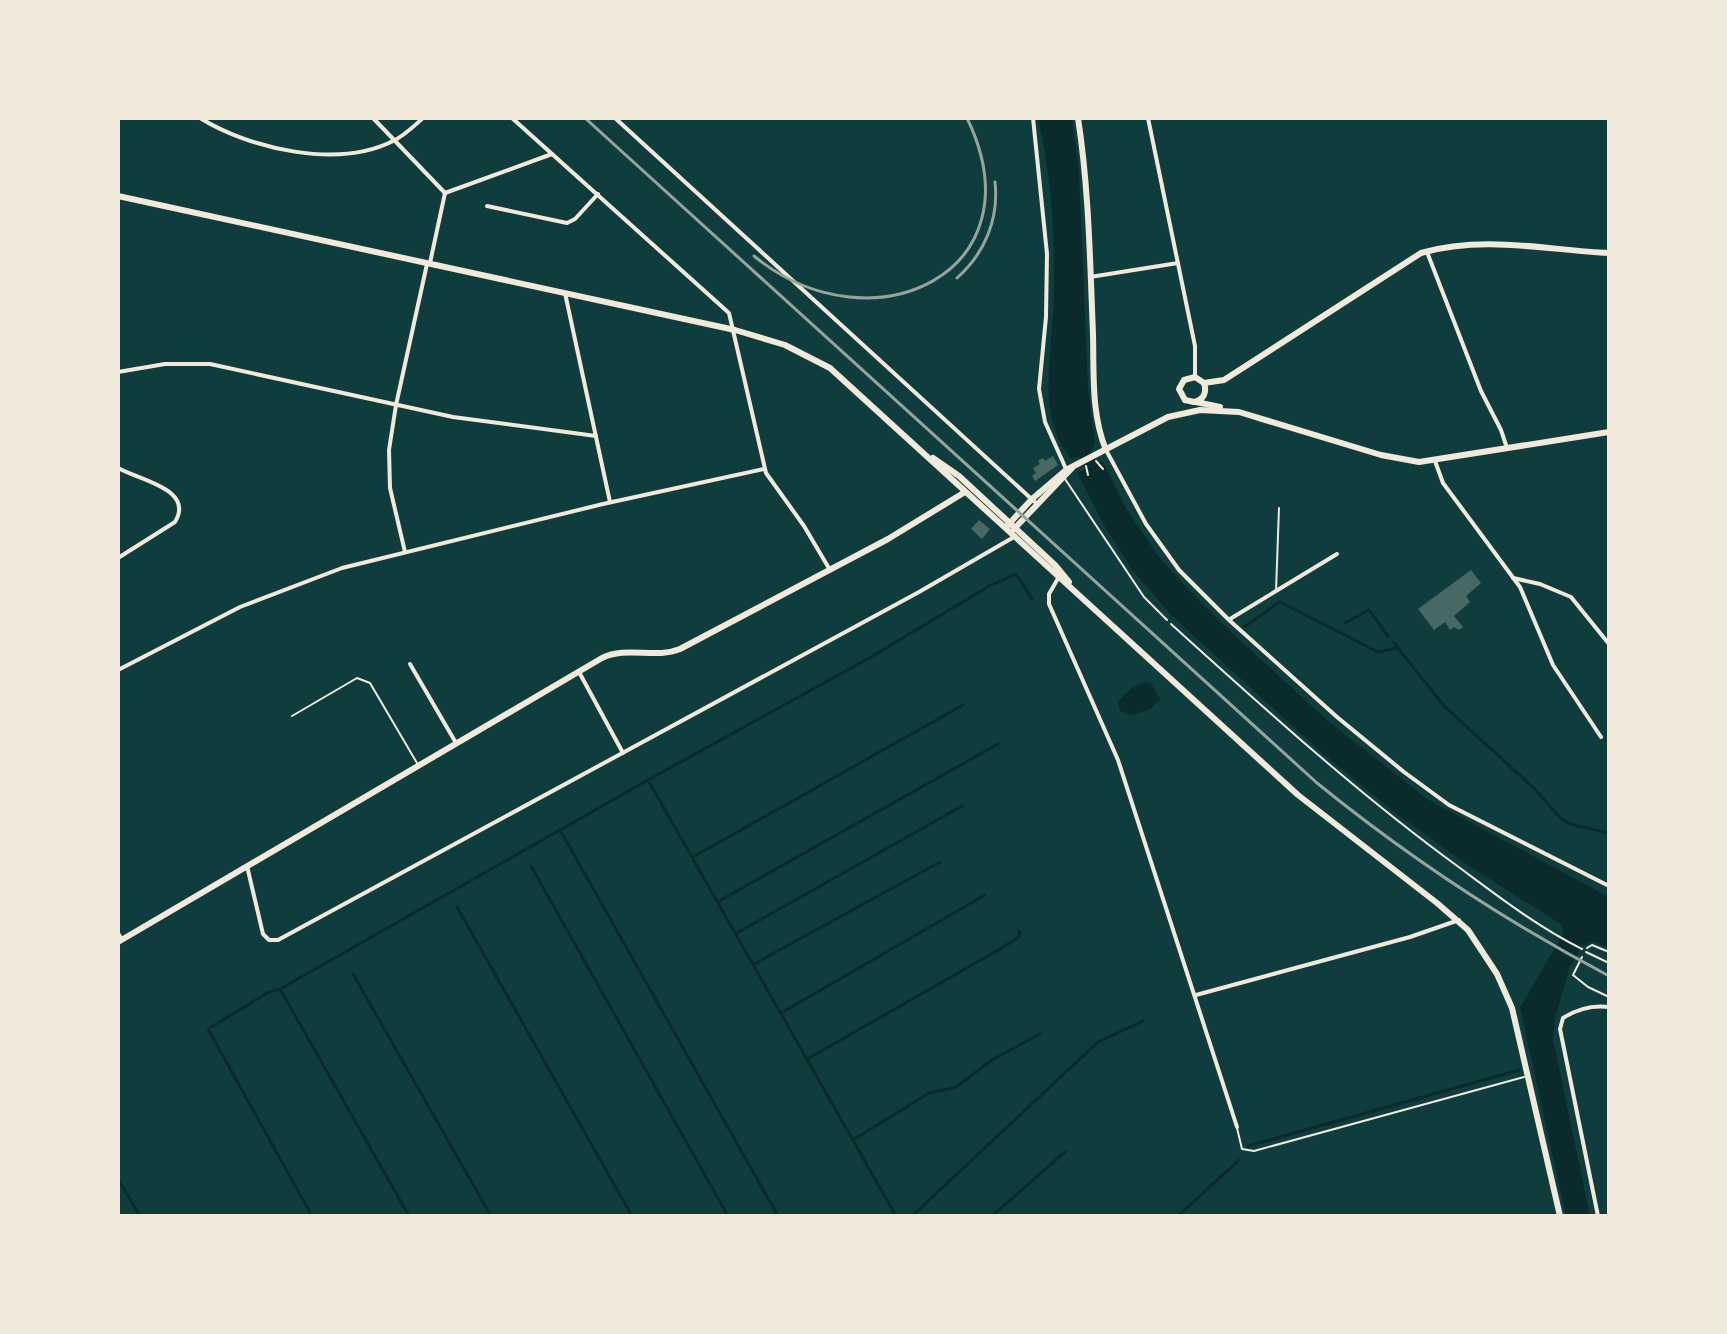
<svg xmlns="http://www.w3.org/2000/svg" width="1727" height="1334" font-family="'Asap Condensed',sans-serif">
	<rect width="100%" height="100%" fill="#0f3d3e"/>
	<g fill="#0a2a2b">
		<path d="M1038,118h34l7,55 9,215 7,56 -4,7 5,11h7l24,48 34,50 57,60 110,101 99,78 182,98v51l-17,-7 -10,6 -12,20 -15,51 -2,21 37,177h-24l-46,-209 44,-74 -3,-9 -92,-58 -72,-52 -77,-63 -149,-136 -38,-44 -29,-46 -27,-52 9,-4 -7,-13 -8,3c-31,-40 -22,-85 -19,-131 2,-25 2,-50 2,-74 -1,-46 -6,-91 -16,-136z"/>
		<polygon points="1145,682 1151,683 1160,700 1149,710 1133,715 1120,711 1118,701 1132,688"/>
	</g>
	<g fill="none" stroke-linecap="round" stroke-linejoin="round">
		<g stroke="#0a2a2b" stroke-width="3">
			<polyline points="1345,623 1369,610 1388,636"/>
			<polyline points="1244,627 1280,602 1378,652 1396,648"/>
			<polyline points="1394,643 1445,707 1536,790 1560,818 1570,824 1609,833"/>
			<polyline points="560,830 778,1216"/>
			<polyline points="693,857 963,705"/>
			<polyline points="531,866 728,1216"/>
			<polyline points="719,901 998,744"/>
			<polyline points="457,907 632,1216"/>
			<polyline points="737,933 962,806"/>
			<polyline points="754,964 940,862"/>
			<polyline points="353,974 491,1216"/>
			<polyline points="280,989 269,992 208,1029 312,1216"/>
			<polyline points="781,1013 985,895"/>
			<polyline points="809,1058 1000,949 1019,937 1020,931"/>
			<polyline points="853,1140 929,1093 956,1087 992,1060 1040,1034"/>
			<polyline points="1248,1146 1519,1070"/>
			<polyline points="118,1179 140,1216"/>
			<polyline points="409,1216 280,989 648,780"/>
			<polyline points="896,1216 648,780 871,657 991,585 1016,574 1032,599"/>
			<polyline points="912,1216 1098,1042 1143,1021"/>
			<polyline points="992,1216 1066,1151"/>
			<polyline points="1178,1216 1239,1160"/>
		</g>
	</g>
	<g fill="#486865">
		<polygon points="1053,456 1058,465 1035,481 1032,476 1036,473 1033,468 1040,464 1038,461 1043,458 1045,461"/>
		<polygon points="979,520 990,529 982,539 971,529"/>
		<polygon points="1471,570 1481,583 1466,596 1470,602 1454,616 1463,627 1459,630 1454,627 1450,630 1445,622 1434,630 1418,609"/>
	</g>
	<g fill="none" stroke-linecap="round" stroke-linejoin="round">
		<g stroke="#f1e9da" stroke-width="2">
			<polyline points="1096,461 1103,469"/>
			<polyline points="1086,466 1088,475"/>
			<path d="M1171,624c94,85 186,169 289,244 39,29 78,59 122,81"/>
			<polyline points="1587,948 1592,945 1609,952"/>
			<polyline points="1582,957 1573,975 1588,987 1609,997"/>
		</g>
		<g stroke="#f1e9da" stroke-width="2">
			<polyline points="1065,479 1144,597 1167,620"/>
			<polyline points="1276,591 1279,508"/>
			<polyline points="292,716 357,678 370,683 417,763"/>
			<polyline points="1586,952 1609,963"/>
			<polyline points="1237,1128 1242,1149 1254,1151 1524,1077"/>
		</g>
		<g stroke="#f1e9da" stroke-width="4">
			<path d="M200,118c50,31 138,51 193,23 11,-5 21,-15 30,-23"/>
			<polyline points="373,118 445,193"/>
			<polyline points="512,118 729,313 766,473 804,526 830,570"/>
			<polyline points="615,118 1037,504"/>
			<polyline points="1033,118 1047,254 1046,317 1039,389 1045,422 1066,469"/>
			<polyline points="1148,118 1195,346 1195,377"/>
			<polyline points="445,193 552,154"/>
			<polyline points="487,206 567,223 575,219 598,194"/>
			<polyline points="1427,252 1481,391 1501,430 1507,448"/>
			<polyline points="430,263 445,193"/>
			<polyline points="1090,277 1178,263"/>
			<polyline points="565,293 610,502"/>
			<polyline points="118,372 165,364 210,364 453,417 596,436"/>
			<polyline points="1106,450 1146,524 1179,570 1229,620 1337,717 1404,772 1449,805 1609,886"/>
			<polyline points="1435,461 1443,483 1520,587 1553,665 1601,737"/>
			<path d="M118,468c21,12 77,21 57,54l-57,36"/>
			<polyline points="405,552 390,488 389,450 396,405 427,264"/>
			<polyline points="1060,575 1049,594 1049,604 1118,760 1237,1127"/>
			<polyline points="1513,578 1540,584 1571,597 1609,644"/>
			<polyline points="1230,619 1337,554"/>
			<polyline points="410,664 456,743"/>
			<polyline points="118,670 240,607 342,568 603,504 764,469"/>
			<polyline points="579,672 623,753"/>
			<polyline points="247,866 263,934 269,940 278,940 919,592 1014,537"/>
			<polyline points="118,933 122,940"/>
			<polyline points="1196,995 1410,937 1459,920"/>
			<path d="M1598,1216l-38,-187 3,-11c14,-9 30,-13 46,-11"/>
		</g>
		<g stroke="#f1e9da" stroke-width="6">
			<path d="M1078,118c11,71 12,144 15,216 1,38 -2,80 13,116"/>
			<path d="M1204,383l20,-3 197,-127c62,-18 125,-3 188,0"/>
			<polyline points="1185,400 1179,389 1184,380 1195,377 1204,383"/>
			<path d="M1185,400l9,2c10,-2 13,-10 10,-19"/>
			<polyline points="1196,402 1220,407"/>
			<polyline points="1007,526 1032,499 1066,470 1168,417 1200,410 1239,412 1381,455 1419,462 1609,432"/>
			<polyline points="1014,529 1072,468"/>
			<path d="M118,942l484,-284c25,-12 53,1 78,-9l208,-110 77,-47"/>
		</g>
		<g stroke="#f1e9da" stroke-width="6">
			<polyline points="118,196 735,330 785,345 830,368 1298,795 1437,903 1468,930 1497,974 1512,1008 1560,1216"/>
			<polyline points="933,458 959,476 1055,565 1069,582"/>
		</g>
		<g stroke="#97a49c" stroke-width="3">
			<path d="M585,118l732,665c91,74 188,138 292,193"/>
			<path d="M754,256c117,96 288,17 213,-138"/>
			<path d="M957,278c28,-25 42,-59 38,-96"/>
		</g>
	</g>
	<rect width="1727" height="1334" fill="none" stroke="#f1e9da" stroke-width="240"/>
</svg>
